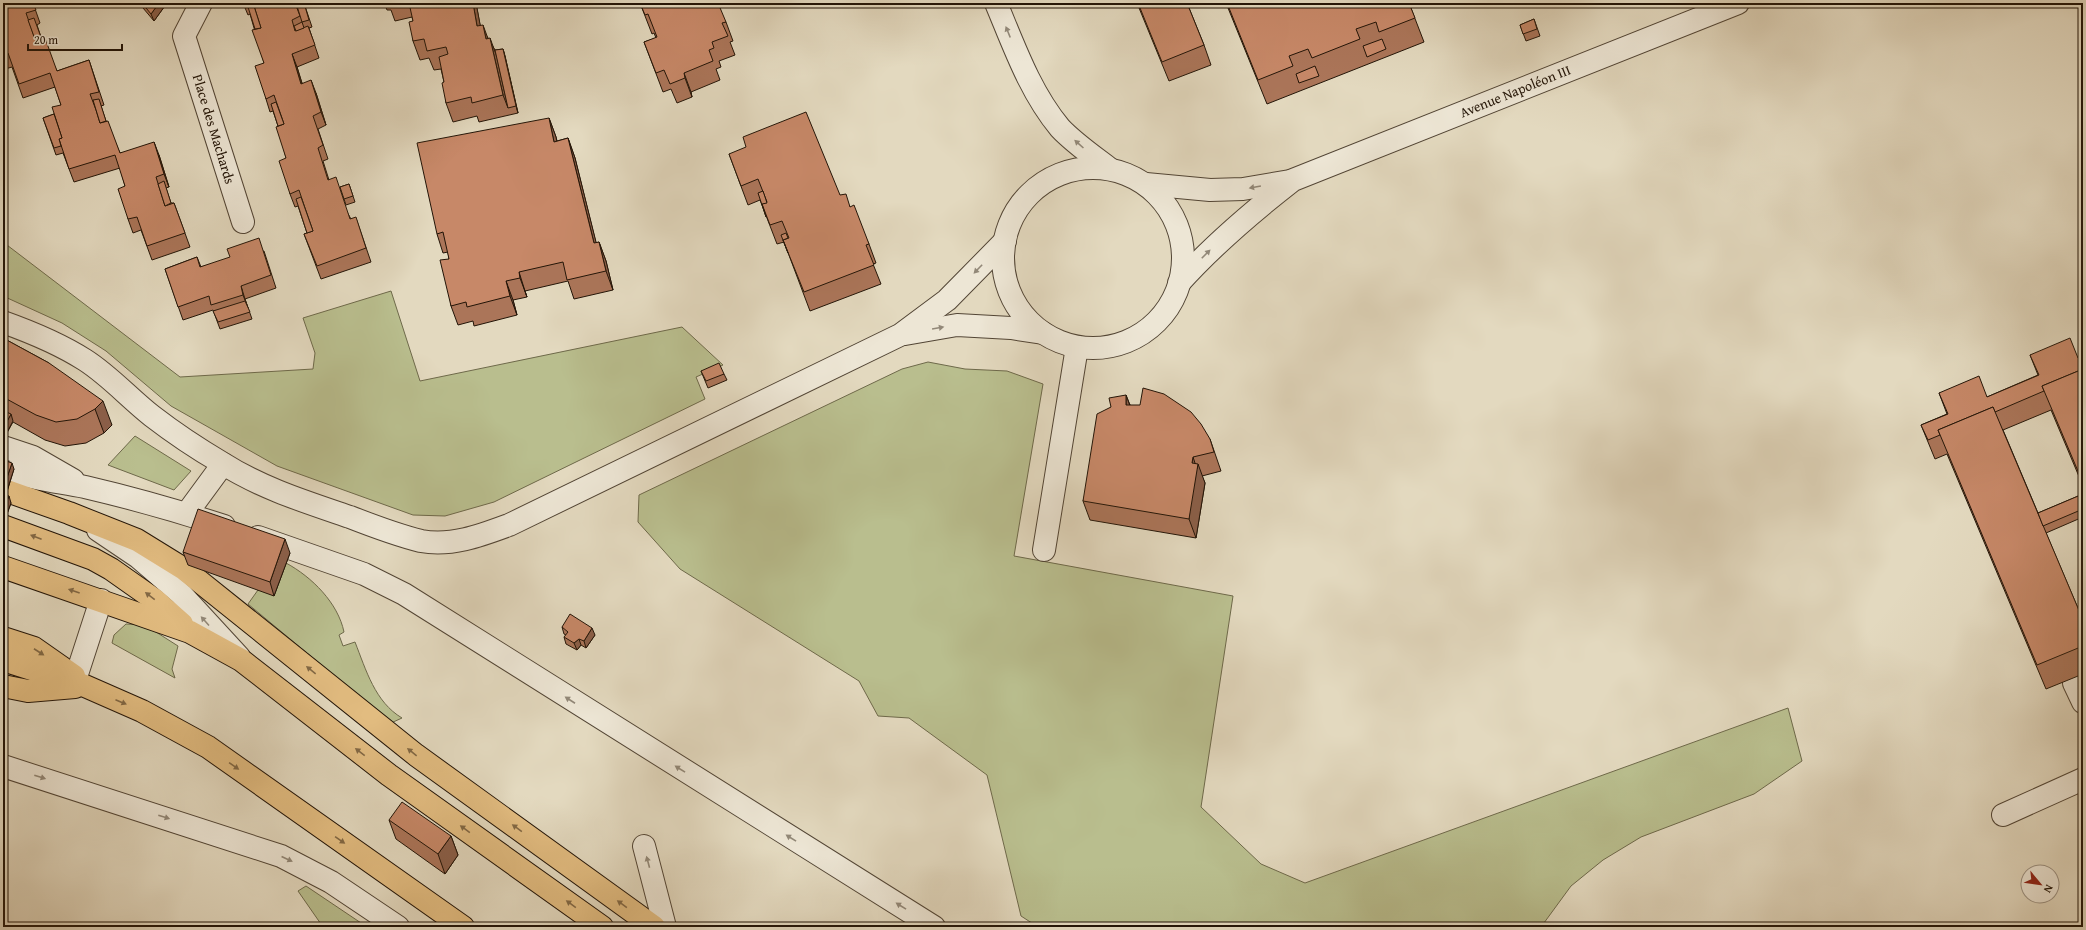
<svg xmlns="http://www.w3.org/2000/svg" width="2086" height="930" font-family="'Gentium Book Plus',serif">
	<rect width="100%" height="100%" fill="#e3d9bf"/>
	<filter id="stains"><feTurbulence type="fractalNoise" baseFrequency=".005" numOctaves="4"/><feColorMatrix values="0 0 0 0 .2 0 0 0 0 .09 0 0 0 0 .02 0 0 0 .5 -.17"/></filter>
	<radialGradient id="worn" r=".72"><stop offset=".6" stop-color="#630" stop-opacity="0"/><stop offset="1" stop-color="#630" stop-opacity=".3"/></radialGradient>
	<g fill="#b9be8e" stroke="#6e694a">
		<polygon points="3,242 180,377 313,369 315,353 303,318 391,291 420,381 682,327 723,365 696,377 705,399 494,502 445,516 413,515 277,466 171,406 106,351 62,323 3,296"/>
		<polygon points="928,362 965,369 1007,371 1043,384 1014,556 1233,596 1201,807 1261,864 1305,883 1788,708 1802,761 1754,794 1641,837 1603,860 1571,886 1541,927 1038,927 1021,916 987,775 909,718 878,716 859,681 680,569 638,522 639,495 902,369"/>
		<polygon points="135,436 191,471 174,490 108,465"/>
		<path d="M286,563c26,14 52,40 58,69l-5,3 4,11 12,-4c11,28 20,60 47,76l-11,5 -143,-119 10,-14z"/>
		<polygon points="126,624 145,625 178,646 172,669 175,678 112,643 114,635"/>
		<polygon points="306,886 367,927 323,927 298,891"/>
	</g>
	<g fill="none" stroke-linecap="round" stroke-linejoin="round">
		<g stroke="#524535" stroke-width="24">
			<g id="minor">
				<polyline points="201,3 184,36 243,222"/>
				<path d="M996,3c18,43 34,89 64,125 14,15 33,28 50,41"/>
				<circle cx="1093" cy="258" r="90"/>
				<polyline points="1146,184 1210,190 1243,189 1290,181"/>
				<path d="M1179,283c35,-39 73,-71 114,-103l445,-177"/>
				<path d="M3,322c28,10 57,22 82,38 25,16 44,38 67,56 22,17 46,33 70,47 39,25 84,39 128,54 23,9 47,18 71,24 30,6 61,-6 88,-16l391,-190 47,-35 58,-59"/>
				<polyline points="905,334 957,325 1011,328 1043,333"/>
				<polyline points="3,447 33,457 73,480"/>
				<path d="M13,472c24,8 48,10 72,15 47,11 93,24 139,39"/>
				<polyline points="187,513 223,464"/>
				<polyline points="98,530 138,557 181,594 239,657"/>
				<polyline points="258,537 364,574 404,594 934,927"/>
				<polyline points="1044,550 1077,347"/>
				<polyline points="76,677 101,600"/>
				<polyline points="2074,683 2083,702"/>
				<polyline points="3,766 281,856 331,882 398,927"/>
				<polyline points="2003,815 2083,779"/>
				<polyline points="644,846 665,927"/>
			</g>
		</g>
		<g stroke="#221407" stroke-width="24">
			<g id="highway">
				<polyline points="7,491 69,513 137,540 184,569 416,755 654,927"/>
				<polyline points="3,526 93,559 111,569 155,600 182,624"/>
				<polyline points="3,567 190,632 241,660 389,775 602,927"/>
				<polyline points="3,638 34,648 74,676"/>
				<polyline points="3,660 85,686 142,711 208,747 463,927"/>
				<polyline points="3,686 28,691 75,687"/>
			</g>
		</g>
		<use href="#minor" stroke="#ede6d5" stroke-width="22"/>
		<use href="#highway" stroke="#e2bc80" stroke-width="22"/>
	</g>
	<g fill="#ab7559" stroke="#221407">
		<polygon points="3,3 33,3 40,23 37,25 42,40 57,71 89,60 104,105 101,106 106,121 120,153 159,155 169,187 166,188 171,203 174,203 190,247 152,260 141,230 133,233 128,219 125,186 120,168 74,182 63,153 56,155 43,118 54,114 61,105 55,87 23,98 12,67 5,69 3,64"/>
		<polygon points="141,3 167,3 154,21 143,8"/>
		<polygon points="243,3 304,3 312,27 309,28 319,58 297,67 302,83 316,93 326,125 318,129 328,159 323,161 329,180 351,219 356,218 371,262 321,279 304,234 307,233 298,206 295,207 290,194 286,158 278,126 273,111 270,112 266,99 264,63 250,14 248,15"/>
		<polygon points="384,3 476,3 480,25 488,38 495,50 503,49 505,56 518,113 479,122 477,116 453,122 446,103 444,82 441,69 434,70 429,58 420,60 413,41 413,21 412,17 395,21 391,10 387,10"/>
		<polygon points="640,3 726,22 733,41 730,42 735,55 719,61 721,67 716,69 720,80 691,92 692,97 677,103 671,89 663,92 644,42 656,38 654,33 652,34"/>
		<polygon points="1137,3 1187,3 1204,45 1211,65 1169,81"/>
		<polygon points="1226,3 1409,3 1424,42 1267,104"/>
		<polygon points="1534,19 1540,36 1526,41 1520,25"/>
		<polygon points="549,118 556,137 557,141 568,138 575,158 596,243 599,242 606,261 613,290 574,299 568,281 525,291 527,297 513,300 517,315 474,326 473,321 458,325 451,306 449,259 448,252 443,253 437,234"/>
		<polygon points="729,154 840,195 850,207 869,244 876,263 873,264 881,284 810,311 784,242 777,244 760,200 748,205"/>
		<polygon points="349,184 355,202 346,205 340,187"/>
		<polygon points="264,251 276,288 245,299 252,319 220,329 213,310 183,320 165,269 197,257 201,267"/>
		<polygon points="3,338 49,363 112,425 104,433 86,443 65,446 45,440 13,422 3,440"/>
		<polygon points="2030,355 2078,358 2083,357 2083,486 2051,410 2003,430 2038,513 2083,494 2083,517 2046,533 2083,620 2083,674 2046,689 1947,454 1935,459 1921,425 1947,414 1939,393 1987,397 2038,375"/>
		<polygon points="701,371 724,374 727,380 708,388"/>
		<polygon points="1126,395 1130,405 1210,439 1221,471 1202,476 1205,483 1196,538 1090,520 1083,501 1111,407"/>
		<polygon points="3,460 14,469 6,495 11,503 7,514 3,513"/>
		<polygon points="183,552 290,553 274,596 188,565"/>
		<polygon points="562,627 595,635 586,648 581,645 577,650 566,644 564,637 566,635 564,634"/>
		<polygon points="389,820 451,836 458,855 445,874 396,839"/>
	</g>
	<g fill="#8b5f49" stroke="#221407">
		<polygon points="159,3 167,3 154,21 151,14"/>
		<polygon points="473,3 476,3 484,45 477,26"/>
		<polygon points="483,25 490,44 486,39"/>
		<polygon points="490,38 497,57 508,108 503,95"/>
		<polygon points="503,49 505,56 518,113 516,106"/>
		<polygon points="292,54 297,67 306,97 301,84"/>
		<polygon points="684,73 691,92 692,97 685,78"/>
		<polygon points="311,80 316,93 326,125 321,112"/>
		<polygon points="549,118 556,137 561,161 554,142"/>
		<polygon points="568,138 575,158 601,262 594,243"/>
		<polygon points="154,142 159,155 169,187 164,174"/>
		<polygon points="599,242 606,261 613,290 606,271"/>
		<polygon points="519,272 525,291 527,297 520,278"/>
		<polygon points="506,281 513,300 517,315 510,296"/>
		<polygon points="241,286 245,299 248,308 243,295"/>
		<polygon points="1126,395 1133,414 1126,405"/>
		<polygon points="103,401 112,425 104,433 95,409"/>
		<polygon points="11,414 13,421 3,440 3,429"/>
		<polygon points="1193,457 1197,469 1198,464 1205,483 1196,538 1189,519 1192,463"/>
		<polygon points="12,463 14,469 4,500 3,498 3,489"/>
		<polygon points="9,496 11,503 7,514 4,507"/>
		<polygon points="285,539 290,553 274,596 270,582"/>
		<polygon points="592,628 595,635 586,648 584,641"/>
		<polygon points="579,639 581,645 577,650 574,643"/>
		<polygon points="451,836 458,855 445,874 438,854"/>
	</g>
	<g fill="#c78868" stroke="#221407">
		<polygon points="3,3 33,3 36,10 26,13 36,42 45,38 57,71 89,60 99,92 90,94 96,110 100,123 108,121 120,153 154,142 164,174 156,177 165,206 174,203 185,233 147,246 137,217 128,219 118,189 125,186 115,155 69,169 59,139 62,138 52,107 61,105 50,73 19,84 8,53 3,55"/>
		<polygon points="142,3 159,3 151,14"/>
		<polygon points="253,3 295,3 300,16 292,20 295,31 308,26 315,45 292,54 301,84 311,80 321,112 313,116 323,145 318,148 328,180 336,177 350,219 356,217 366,248 317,266 304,234 313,231 304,205 299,190 290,194 279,161 286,158 276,127 284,124 274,95 266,99 255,66 264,63 252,30 261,28"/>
		<polygon points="296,3 304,3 309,20 302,22"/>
		<polygon points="409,3 473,3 477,26 483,25 486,39 490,38 503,95 472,103 471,97 446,103 442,83 444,82 439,57 448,54 446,47 427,51 424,39 413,41 409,22 413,21"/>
		<polygon points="640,3 718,3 726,22 722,23 728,36 712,42 714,48 709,50 713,61 684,73 685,78 670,84 664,70 656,73 644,42 657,37 648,14 645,15"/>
		<polygon points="1138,3 1187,3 1204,45 1162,62"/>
		<polygon points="1227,3 1409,3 1415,18 1379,32 1376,22 1356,29 1360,39 1312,58 1308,49 1289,56 1293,66 1258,80"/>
		<polygon points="254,6 261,28 255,29 248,7"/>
		<polygon points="34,18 42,40 36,42 28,20"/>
		<polygon points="1534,19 1537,29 1523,34 1520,25"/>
		<polygon points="302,22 304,28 296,31 294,26"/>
		<polygon points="1382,39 1386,49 1367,57 1363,46"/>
		<polygon points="503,49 516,106 508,108 495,50"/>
		<polygon points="1315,66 1319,76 1299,83 1296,74"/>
		<polygon points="99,99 106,121 100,123 93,100"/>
		<polygon points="276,102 284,124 278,126 271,104"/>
		<polygon points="806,112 840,195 846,194 850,207 854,205 869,244 866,245 874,265 804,292 783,240 789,238 782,221 770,225 762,204 767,202 758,179 741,186 729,154 746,147 743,137"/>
		<polygon points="54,114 62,138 59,139 61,146 54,148 43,118"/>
		<polygon points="549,118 554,142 568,138 594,243 599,242 606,271 567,280 563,262 519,272 520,278 506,281 510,296 467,307 466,302 451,306 440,260 449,259 443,232 437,234 417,143"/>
		<polygon points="164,181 171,203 165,206 158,184"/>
		<polygon points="349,184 353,196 344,199 340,187"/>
		<polygon points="763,191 767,203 762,204 766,217 758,193"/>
		<polygon points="301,197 313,231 307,233 296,199"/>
		<polygon points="786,233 788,238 783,240 788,253 781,235"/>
		<polygon points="259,238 271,275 241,286 243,295 211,305 209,296 178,307 165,269 197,257 200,267 230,257 227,249"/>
		<polygon points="245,301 250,312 218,322 213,311"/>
		<polygon points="3,338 49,363 103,401 95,409 77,419 56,422 36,415 3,397"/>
		<polygon points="2070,338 2078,358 2083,357 2083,369 2042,386 2044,391 1995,412 1993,407 1938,430 1940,435 1928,440 1921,425 1948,414 1939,393 1979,376 1987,397 2039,375 2030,355"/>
		<polygon points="719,363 724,374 706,381 701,371"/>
		<polygon points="2083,369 2083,483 2042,386"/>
		<polygon points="1143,388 1164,394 1191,412 1201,424 1210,439 1214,452 1193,457 1192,463 1198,464 1189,519 1083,501 1097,414 1111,407 1109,398 1126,395 1126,405 1140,405"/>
		<polygon points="1993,407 2083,620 2083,646 2037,665 1938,430"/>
		<polygon points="4,411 11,414 3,429 3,413"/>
		<polygon points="3,460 12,463 3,489"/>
		<polygon points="3,494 9,496 4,507 3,507"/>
		<polygon points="2083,494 2083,509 2043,526 2038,513"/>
		<polygon points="198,509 285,539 270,582 183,552"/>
		<polygon points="570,614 592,628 584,641 579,639 574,643 564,637 568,632 562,627"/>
		<polygon points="402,802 451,836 438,854 389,820"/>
		<polygon points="1179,924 1179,927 1170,927"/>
	</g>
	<defs><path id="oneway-solid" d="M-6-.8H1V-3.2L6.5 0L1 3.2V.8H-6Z"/></defs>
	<g fill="#928878">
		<use href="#oneway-solid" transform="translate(1008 32) rotate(-112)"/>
		<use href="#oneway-solid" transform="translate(1079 144) rotate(-138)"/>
		<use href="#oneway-solid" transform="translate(1255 187) rotate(170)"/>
		<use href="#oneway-solid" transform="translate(1206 254) rotate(-45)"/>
		<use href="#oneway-solid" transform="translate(978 269) rotate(134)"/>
		<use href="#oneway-solid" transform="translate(938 328) rotate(-10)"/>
		<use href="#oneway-solid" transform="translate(205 621) rotate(-132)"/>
		<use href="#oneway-solid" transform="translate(570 700) rotate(-147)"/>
		<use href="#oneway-solid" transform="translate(680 769) rotate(-148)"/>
		<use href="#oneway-solid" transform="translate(40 777) rotate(18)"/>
		<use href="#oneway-solid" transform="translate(164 817) rotate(18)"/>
		<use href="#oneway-solid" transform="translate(791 838) rotate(-148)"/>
		<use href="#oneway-solid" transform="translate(287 859) rotate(25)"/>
		<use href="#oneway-solid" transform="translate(648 862) rotate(-105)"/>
		<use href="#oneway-solid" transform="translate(901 906) rotate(-148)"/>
	</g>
	<g fill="#826844">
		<use href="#oneway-solid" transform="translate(36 537) rotate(-159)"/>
		<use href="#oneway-solid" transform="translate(74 591) rotate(-161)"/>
		<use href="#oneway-solid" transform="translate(150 596) rotate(-142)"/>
		<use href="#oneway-solid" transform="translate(39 652) rotate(33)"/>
		<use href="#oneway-solid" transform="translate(311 670) rotate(-141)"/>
		<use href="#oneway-solid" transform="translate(121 702) rotate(23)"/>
		<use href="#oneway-solid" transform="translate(360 752) rotate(-142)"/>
		<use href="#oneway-solid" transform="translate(412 752) rotate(-141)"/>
		<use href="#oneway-solid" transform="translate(234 766) rotate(35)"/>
		<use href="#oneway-solid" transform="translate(517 828) rotate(-144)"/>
		<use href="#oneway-solid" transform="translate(465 829) rotate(-144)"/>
		<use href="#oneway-solid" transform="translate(340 840) rotate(35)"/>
		<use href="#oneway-solid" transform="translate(571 904) rotate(-144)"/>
		<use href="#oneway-solid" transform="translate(622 904) rotate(-144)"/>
	</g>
	<g text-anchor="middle" stroke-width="3.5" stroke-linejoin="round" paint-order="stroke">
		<g font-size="14" fill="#221407" stroke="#ede6d5">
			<text transform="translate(1515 91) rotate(-22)" y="5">Avenue Napoléon III</text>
			<text transform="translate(214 129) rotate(73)" y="5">Place des Machards</text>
		</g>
	</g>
	<rect width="2086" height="930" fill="none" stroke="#e3d9bf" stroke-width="16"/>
	<rect x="4" y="4" width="2078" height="922" fill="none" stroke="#221407" stroke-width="2"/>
	<rect x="8" y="8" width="2070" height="914" fill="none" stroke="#221407"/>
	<g transform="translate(2040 884) rotate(119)"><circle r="19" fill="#ede6d5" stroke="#9c9283"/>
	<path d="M0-3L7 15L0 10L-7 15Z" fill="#8f2418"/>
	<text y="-6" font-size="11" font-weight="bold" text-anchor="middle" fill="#221407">N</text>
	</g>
	<path d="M28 44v6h94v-6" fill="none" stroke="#221407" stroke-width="2"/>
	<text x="34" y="44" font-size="12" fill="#221407" stroke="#ede6d5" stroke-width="3" paint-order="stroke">20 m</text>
	<rect width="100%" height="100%" filter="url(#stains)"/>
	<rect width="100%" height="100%" fill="url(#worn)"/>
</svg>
